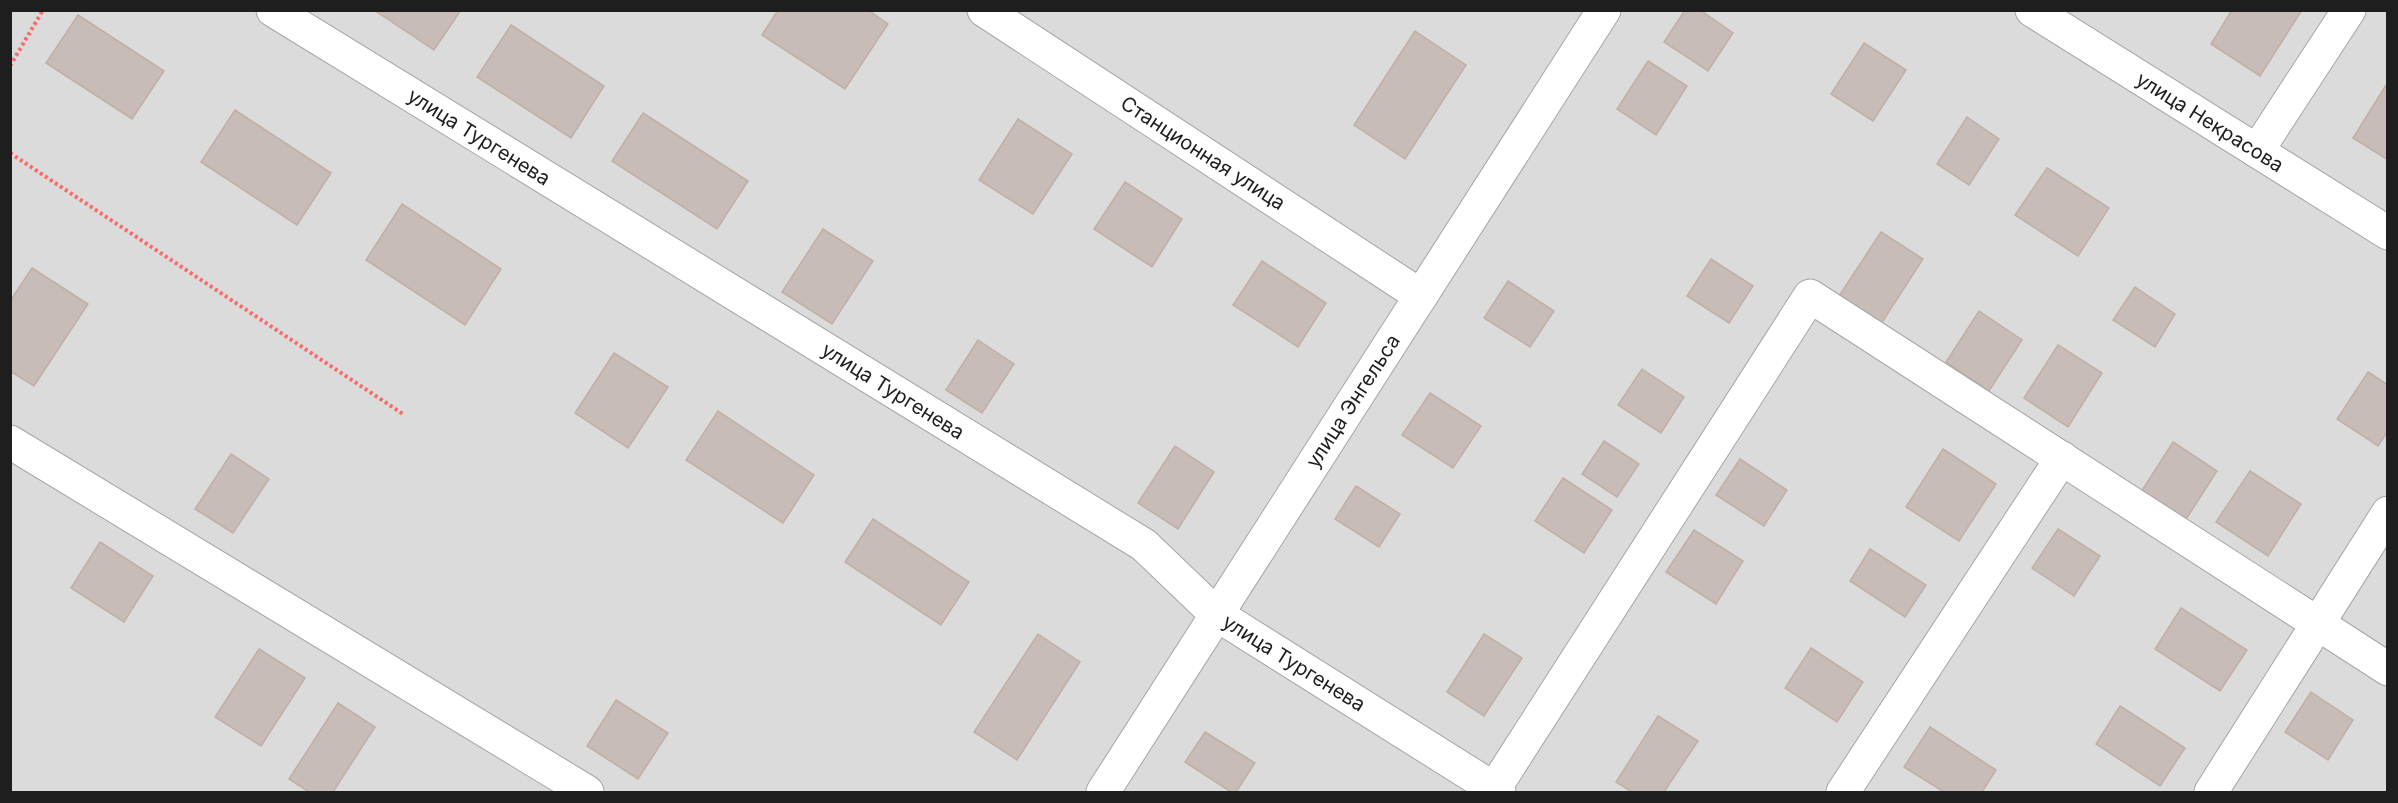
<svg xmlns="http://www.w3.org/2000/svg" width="2398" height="803" font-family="Inter,sans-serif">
	<rect width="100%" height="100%" fill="#efeae4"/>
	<rect fill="#dcdbdb" x="11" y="11" width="2376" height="781"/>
	<g fill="#c7bcb7" stroke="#c1afa6" stroke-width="1.5">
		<polygon points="374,10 461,10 434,50"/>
		<polygon points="778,10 868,10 888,24 845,89 762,35"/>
		<polygon points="1685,10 1700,10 1733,33 1708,71 1664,42"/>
		<polygon points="2232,10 2302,10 2260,76 2211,44"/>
		<polygon points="78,15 164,71 132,119 46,63"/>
		<polygon points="511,25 604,86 571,138 477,77"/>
		<polygon points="1415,31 1466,65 1405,159 1354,125"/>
		<polygon points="1864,43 1906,70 1873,121 1831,94"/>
		<polygon points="1648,61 1687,86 1656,135 1617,109"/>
		<polygon points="2386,85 2388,86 2388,160 2353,138"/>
		<polygon points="235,110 331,173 297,225 201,162"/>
		<polygon points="643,113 748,181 717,229 612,161"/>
		<polygon points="1967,117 1999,139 1969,185 1937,164"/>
		<polygon points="1018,119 1072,154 1033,214 979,180"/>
		<polygon points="2047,168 2109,208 2078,256 2015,215"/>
		<polygon points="1125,182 1182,219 1152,267 1094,229"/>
		<polygon points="402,204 501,269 465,325 366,260"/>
		<polygon points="823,229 873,261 832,324 782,292"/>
		<polygon points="1881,232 1923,259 1881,324 1839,296"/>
		<polygon points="1711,259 1753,286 1729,323 1687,296"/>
		<polygon points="1262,261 1326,303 1298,347 1233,305"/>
		<polygon points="32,268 88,304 34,386 10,371 10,301"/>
		<polygon points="1508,281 1554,311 1530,347 1484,318"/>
		<polygon points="2135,287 2175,314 2155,347 2113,320"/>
		<polygon points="1979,311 2022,340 1989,391 1946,362"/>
		<polygon points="978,340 1014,364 982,413 946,390"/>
		<polygon points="2058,345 2102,373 2068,427 2024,398"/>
		<polygon points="614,353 668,387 628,448 575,413"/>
		<polygon points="1642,369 1684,397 1661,433 1618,405"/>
		<polygon points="2368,372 2388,385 2388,431 2378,446 2337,419"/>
		<polygon points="1430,393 1481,426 1453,468 1402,435"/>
		<polygon points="718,411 814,475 783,523 686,460"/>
		<polygon points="1604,441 1639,464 1617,497 1582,474"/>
		<polygon points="2173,442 2217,471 2183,524 2139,495"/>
		<polygon points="1175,446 1214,472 1178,529 1138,503"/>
		<polygon points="1943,449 1996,484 1959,541 1906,507"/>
		<polygon points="231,454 269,479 233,533 195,509"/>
		<polygon points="1740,459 1787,490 1764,526 1716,495"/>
		<polygon points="2250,471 2301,504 2268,556 2216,522"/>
		<polygon points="1563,478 1612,510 1584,553 1535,521"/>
		<polygon points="1356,486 1400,514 1379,547 1335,519"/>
		<polygon points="873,519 969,582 941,625 845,562"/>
		<polygon points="2058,529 2100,556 2074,596 2032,568"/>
		<polygon points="1694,530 1743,561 1716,604 1666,572"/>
		<polygon points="100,542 153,576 124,622 71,588"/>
		<polygon points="1870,549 1926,585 1905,617 1850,581"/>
		<polygon points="2181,608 2247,650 2220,691 2155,649"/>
		<polygon points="1038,634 1080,662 1017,760 974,732"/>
		<polygon points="1484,634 1522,658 1484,716 1447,692"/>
		<polygon points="1811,648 1863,682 1837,722 1785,688"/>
		<polygon points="259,649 305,678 261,746 215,717"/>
		<polygon points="2311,692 2353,720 2328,760 2285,732"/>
		<polygon points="616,700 668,733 638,779 587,746"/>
		<polygon points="338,703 375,727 333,792 309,792 289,779"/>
		<polygon points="2120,706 2185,748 2160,786 2096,744"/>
		<polygon points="1658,716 1698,741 1664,792 1632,792 1616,782"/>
		<polygon points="1930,727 1996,770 1982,792 1944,792 1904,767"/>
		<polygon points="1205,732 1255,763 1236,792 1231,792 1185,762"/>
	</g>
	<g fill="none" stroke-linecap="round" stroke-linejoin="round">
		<g stroke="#a5a5a5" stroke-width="35">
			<g id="minor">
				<polyline points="273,10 1144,545 1216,614 1499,792"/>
				<polyline points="984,10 1421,296"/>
				<polyline points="2032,10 2388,233"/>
				<polyline points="2257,151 2349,10"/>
				<polyline points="10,442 587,792"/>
				<polyline points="1494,789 1810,296 2388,669"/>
				<polyline points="1103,792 1604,10"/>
				<polyline points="1843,792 2062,458"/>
				<polyline points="2211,792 2388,513"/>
			</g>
		</g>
		<g stroke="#fb6a69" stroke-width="4" stroke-dasharray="3 3" stroke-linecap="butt">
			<polyline points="10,66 43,10"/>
			<polyline points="10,153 403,414"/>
		</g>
		<use href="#minor" stroke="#fff" stroke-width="33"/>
	</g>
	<g text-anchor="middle" stroke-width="4.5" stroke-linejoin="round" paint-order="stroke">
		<g font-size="20" fill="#1e1e1e" stroke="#fff">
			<text transform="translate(2210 122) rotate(32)" y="7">улица Некрасова</text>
			<text transform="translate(479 137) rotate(32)" y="7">улица Тургенева</text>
			<text transform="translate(1203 153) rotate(33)" y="7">Станционная улица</text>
			<text transform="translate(893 391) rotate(32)" y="7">улица Тургенева</text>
			<text transform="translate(1353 401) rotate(-57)" y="7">улица Энгельса</text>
			<text transform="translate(1294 663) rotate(32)" y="7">улица Тургенева</text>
		</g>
	</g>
	<rect width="2398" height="803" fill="none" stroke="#1e1e1e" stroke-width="24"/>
</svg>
